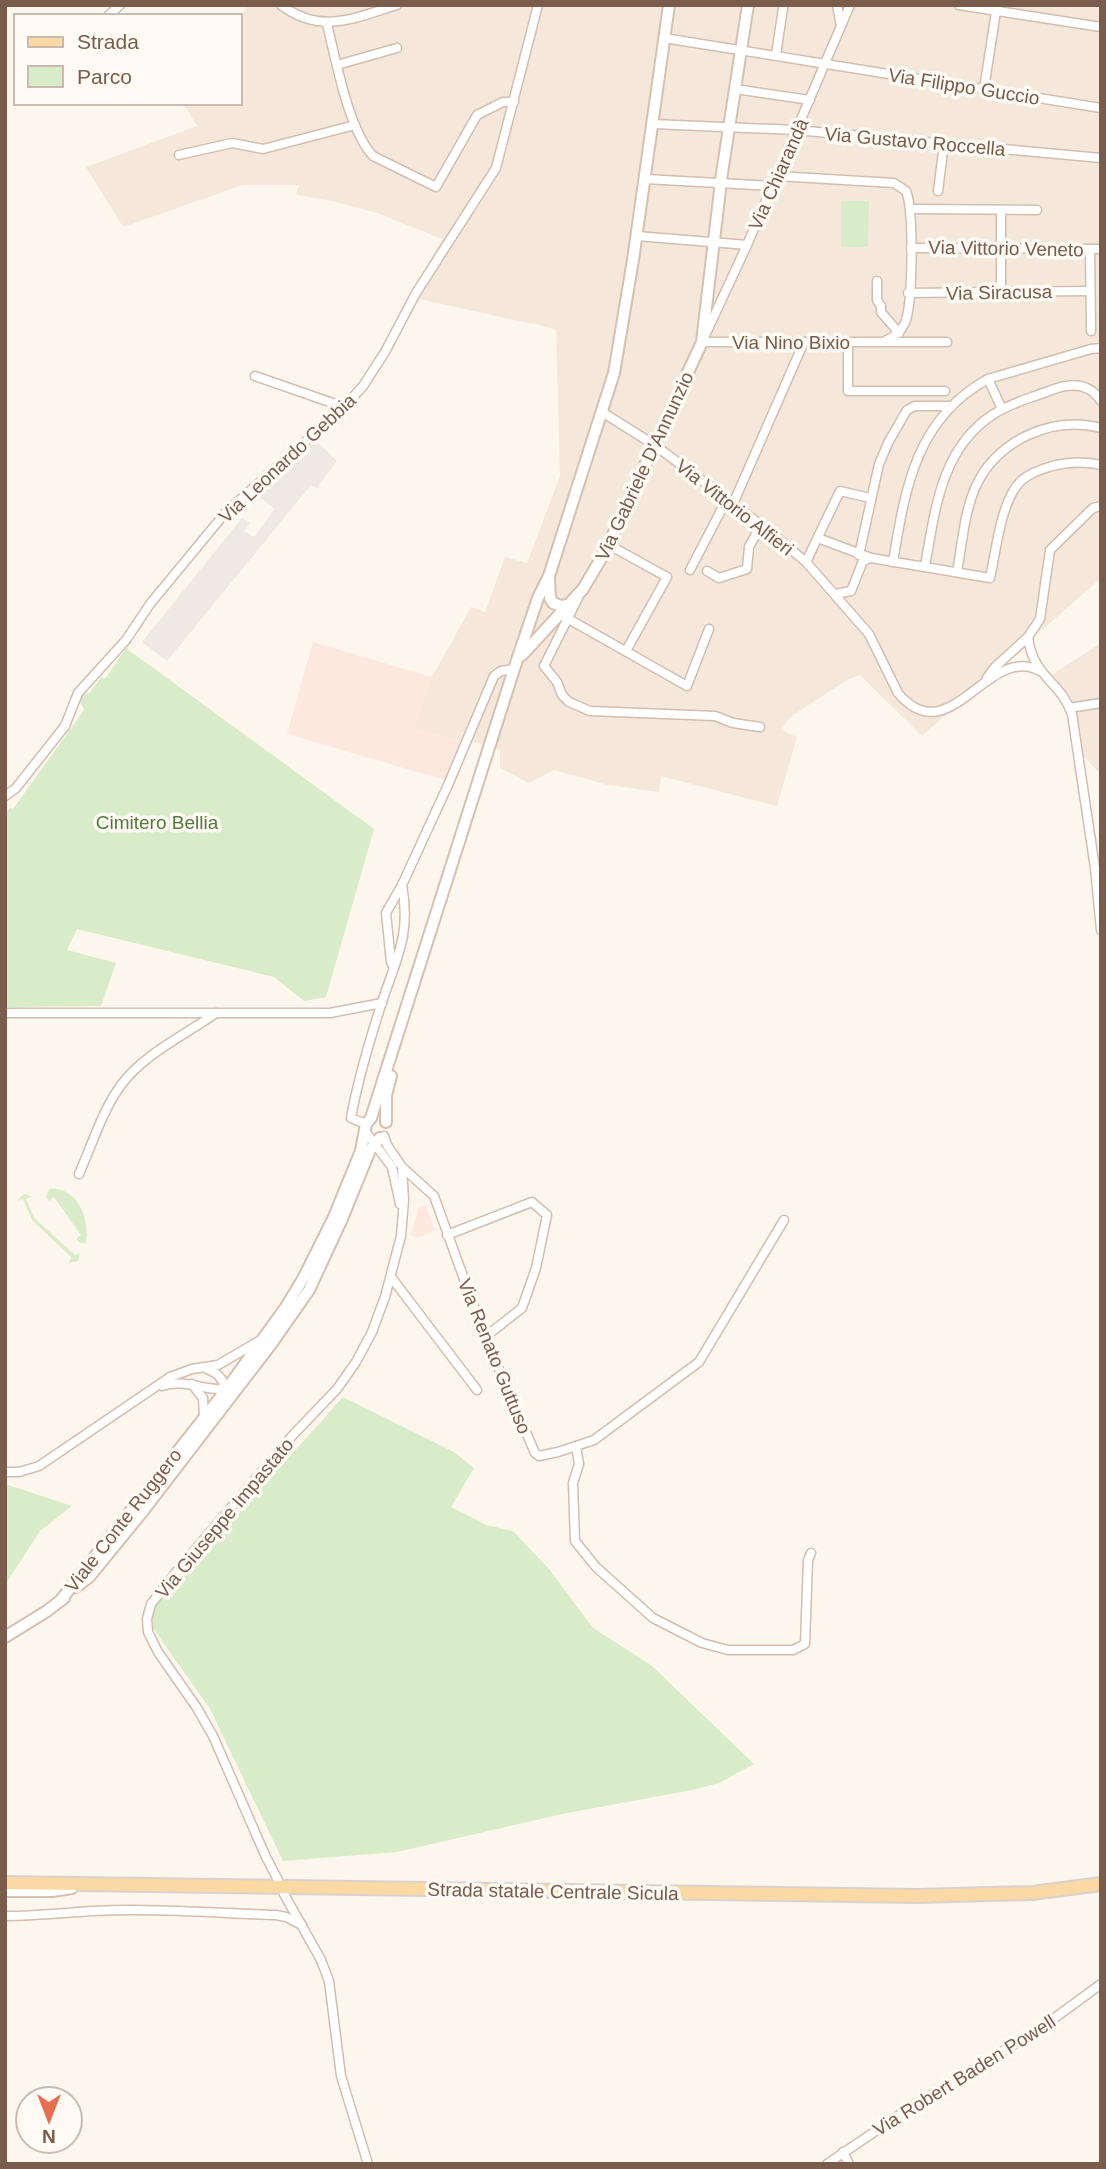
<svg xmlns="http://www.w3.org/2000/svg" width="1106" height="2169" font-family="Arial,sans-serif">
	<rect width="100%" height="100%" fill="#fdf6ec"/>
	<g fill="#f5e8da">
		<polygon points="248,5 1101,5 1101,578 922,736 860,675 847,680 790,717 781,730 797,737 777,806 661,776 659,792 608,785 554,770 529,783 500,768 500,750 478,743 460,741 414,728 432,677 471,607 485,612 505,557 527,563 560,476 556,329 410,297 442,239 377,213 327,200 296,195 299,185 243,185 123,227 86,167 197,126 183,103 240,103 240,20"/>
		<polygon points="1101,643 1101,775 1081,753 1072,704 1050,676"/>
	</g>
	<g fill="#fde8e0">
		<polygon points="313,642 432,677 414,728 460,741 445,780 287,734"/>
		<polygon points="425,1205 435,1230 417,1238 411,1235 419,1207"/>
	</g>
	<polygon fill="#efe9e4" points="314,439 337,461 317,488 311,485 167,661 142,642 242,518 250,523 244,531 254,537 275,509 253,492"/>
	<g fill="#d8ecc9">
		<polygon points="841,201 869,201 868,247 841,247"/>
		<polygon points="126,648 374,829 326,997 304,1001 274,977 77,929 67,950 116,963 101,1006 5,1007 5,814 10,808 13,809 84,710 79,699 82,695 90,693 101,677 105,679"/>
		<path d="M49,1189c28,-3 41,29 37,54h-6l-4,-4 5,-4 -27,-38 -5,4 -3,-4z"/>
		<polygon points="24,1194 32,1196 26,1199 34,1218 75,1255 80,1253 78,1261 68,1263 72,1258 32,1220 23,1199 17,1201"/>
		<polygon points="343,1397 454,1452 474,1468 451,1507 486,1525 513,1531 549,1569 593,1628 651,1665 754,1764 719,1783 692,1790 562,1814 397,1852 283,1861 210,1709 150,1624 154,1608"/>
		<polygon points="5,1484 72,1506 40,1531 5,1585"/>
	</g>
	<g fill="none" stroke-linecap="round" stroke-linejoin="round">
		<g stroke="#d1beb0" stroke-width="11">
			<g id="street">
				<path d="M281,5c40,30 73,13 116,0"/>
				<polyline points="837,5 841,26"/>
				<polyline points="850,5 747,245 702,342 947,342"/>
				<polyline points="959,5 1101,27"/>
				<polyline points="108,16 120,5"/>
				<path d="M327,24c9,36 21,105 46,132l63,31 41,-72 26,-13h11"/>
				<polyline points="664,38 1101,108"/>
				<polyline points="776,55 783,8"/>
				<polyline points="337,65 397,48"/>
				<polyline points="735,89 810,100"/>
				<polyline points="984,89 997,5"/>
				<polyline points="653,124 796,130 1101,158"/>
				<polyline points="179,155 232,143 263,149 355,125"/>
				<path d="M776,176l118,7 12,8c8,19 7,112 -1,132 -4,9 -11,14 -20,18"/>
				<polyline points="645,179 771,186"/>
				<polyline points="938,191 944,144"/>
				<polyline points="911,209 1037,210"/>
				<polyline points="1001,210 1001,291"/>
				<polyline points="637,236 747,245"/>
				<polyline points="911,248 1101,249"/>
				<polyline points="1090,249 1091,331"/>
				<polyline points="877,281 877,300 881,306 881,312 899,333"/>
				<polyline points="908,293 1090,291"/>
				<polyline points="848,342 848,391 945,391"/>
				<polyline points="255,376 344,407"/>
				<polyline points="988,379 1002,409"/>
				<path d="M602,412l54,34 113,85 37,31 63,72 29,59c52,62 90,-51 142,-22"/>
				<polyline points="733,504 804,342"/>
				<path d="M818,538l53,20 119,20c6,-26 11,-80 32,-98 8,-7 20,-11 30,-14 16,-4 32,-5 49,-1"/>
				<polyline points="609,545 667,577 626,651"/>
				<polyline points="859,555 879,464 889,441 907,410 915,406 952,406"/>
				<polyline points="806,562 840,491 870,498"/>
				<path d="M893,562c12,-73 23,-144 95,-183l103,-30 10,-1"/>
				<path d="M925,566c10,-55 16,-119 69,-152 16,-11 37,-16 55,-23 19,-8 39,-10 52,10"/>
				<polyline points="690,570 727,499"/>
				<polyline points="707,571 719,578 747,569 749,547 761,525"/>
				<path d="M957,572c5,-27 7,-58 18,-84 21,-47 76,-73 126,-60"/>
				<polyline points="835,594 851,591 863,561 870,558"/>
				<polyline points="578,598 544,666 557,682 562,695 569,702 590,711 715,716 733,723 760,727"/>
				<polyline points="565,617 687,686 709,629"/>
				<path d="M1028,637c5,41 32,43 44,77l23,154 6,62"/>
				<polyline points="987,678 994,668 1028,637 1040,619 1050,550 1093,508 1101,506"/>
				<polyline points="1069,708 1101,703"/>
				<polyline points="5,796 16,788 65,726 78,693 126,640 150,604 226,512 344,407 363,386 385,352 416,293 496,168 538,5"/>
				<polyline points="394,968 391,962 386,913 402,885 448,785 494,676 501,671 514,669"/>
				<polyline points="5,1013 330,1013 382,1003"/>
				<path d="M366,1124l-15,-6c7,-39 19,-79 31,-116 15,-45 29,-68 20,-117"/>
				<polyline points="368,1135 392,1167 400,1204"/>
				<polyline points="402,1167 434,1196 485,1337 535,1453 539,1456 558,1452 594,1440 699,1362 784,1220"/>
				<path d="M79,1174c13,-29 23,-63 42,-89 23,-31 64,-50 95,-72"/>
				<polyline points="447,1235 532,1202 547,1215 536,1268 522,1308 485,1337"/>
				<polyline points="391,1277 477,1390"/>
				<path d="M207,1369c11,4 18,11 18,23"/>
				<polyline points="192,1384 203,1398 204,1418"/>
				<path d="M162,1386c23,-8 43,6 66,3"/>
				<polyline points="576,1446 579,1464 573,1483 575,1541 596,1567 653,1618 702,1643 728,1650 793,1650 805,1644 808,1560 811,1553"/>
				<polyline points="5,1472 19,1472 39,1466 170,1377 192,1369 218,1365 259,1341"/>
				<polyline points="278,1880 266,1857 213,1736 197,1708 158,1652 148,1632 147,1619 151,1604 177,1571 292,1436 337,1389 356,1362 372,1332 385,1297 401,1236 404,1200 402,1167 387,1145 384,1136"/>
				<polyline points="284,1894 321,1960 329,1981 341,2076 368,2164"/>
				<path d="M5,1916c29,0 58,-3 87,-5 61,-3 123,2 184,4l10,2 16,8"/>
				<polyline points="843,2152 849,2164"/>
				<polyline points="827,2164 911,2107 1041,2028 1101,1984"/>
			</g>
		</g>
		<g stroke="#d6c0b0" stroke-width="14">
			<g id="secondary">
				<polyline points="549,579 550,598 553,603 561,606 568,605"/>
				<polyline points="522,655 583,589 606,550 702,342 722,173 748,5"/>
				<polyline points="386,1122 386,1095 391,1076"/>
				<polyline points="76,1587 89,1577 143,1511 272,1343 309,1290 341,1221 370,1150 380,1138"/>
				<polyline points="60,1601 226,1390 286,1307 304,1277 334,1217 361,1151 366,1124 371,1118 514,669 538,598 549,576 614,373 633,260 669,5"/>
				<polyline points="5,1637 47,1611 64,1598"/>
				<polyline points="5,1891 52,1891 72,1888"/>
			</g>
		</g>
		<g stroke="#dad1cd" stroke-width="16">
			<polyline id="primary" points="5,1883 917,1896 1032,1893 1101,1884"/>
		</g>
		<use href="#street" stroke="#fff" stroke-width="8"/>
		<use href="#secondary" stroke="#fff" stroke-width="10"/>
		<use href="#primary" stroke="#fbd9a5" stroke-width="12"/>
	</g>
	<g text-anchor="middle" stroke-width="7" stroke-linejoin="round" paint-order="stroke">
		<g font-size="19" fill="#7a5c4d" stroke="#fffaf3">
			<text transform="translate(964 86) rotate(9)" y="7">Via Filippo Guccio</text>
			<text transform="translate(915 141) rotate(5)" y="7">Via Gustavo Roccella</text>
			<text transform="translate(778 174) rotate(-66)" y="7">Via Chiarandà</text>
			<text transform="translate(1006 248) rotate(1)" y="7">Via Vittorio Veneto</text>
			<text transform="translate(999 292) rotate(-1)" y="7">Via Siracusa</text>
			<text x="791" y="349">Via Nino Bixio</text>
			<text transform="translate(287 458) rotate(-43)" y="7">Via Leonardo Gebbia</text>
			<text transform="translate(644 466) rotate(-65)" y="7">Via Gabriele D'Annunzio</text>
			<text transform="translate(735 507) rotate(38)" y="7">Via Vittorio Alfieri</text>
			<text transform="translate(495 1356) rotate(68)" y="7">Via Renato Guttuso</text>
			<text transform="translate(224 1518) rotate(-50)" y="7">Via Giuseppe Impastato</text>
			<text transform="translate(123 1520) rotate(-52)" y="7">Viale Conte Ruggero</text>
			<text transform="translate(553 1891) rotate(1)" y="7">Strada statale Centrale Sicula</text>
			<text transform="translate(964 2075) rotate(-32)" y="7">Via Robert Baden Powell</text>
		</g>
		<g font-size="19" fill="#537a41" stroke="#fffaf3">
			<text x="157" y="829">Cimitero Bellia</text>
		</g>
	</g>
	<rect width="1106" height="2169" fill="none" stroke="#7a5c4d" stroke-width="14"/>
	<rect x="14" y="14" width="228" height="91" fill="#fffaf3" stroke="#cabbb1" stroke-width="2"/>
	<rect x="28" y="37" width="35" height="10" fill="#fbd9a5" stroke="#cabbb1" stroke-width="2"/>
	<text x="77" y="49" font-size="21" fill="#7a5c4d">Strada</text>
	<rect x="28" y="66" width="35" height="21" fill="#d8ecc9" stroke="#cabbb1" stroke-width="2"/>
	<text x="77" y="84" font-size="21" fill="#7a5c4d">Parco</text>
	<g transform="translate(49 2120) rotate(180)"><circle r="33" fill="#fffaf3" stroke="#cabbb1" stroke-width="2"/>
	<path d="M0-5L12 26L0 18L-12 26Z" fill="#e76f51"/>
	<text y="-10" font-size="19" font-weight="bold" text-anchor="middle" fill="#7a5c4d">N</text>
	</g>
</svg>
